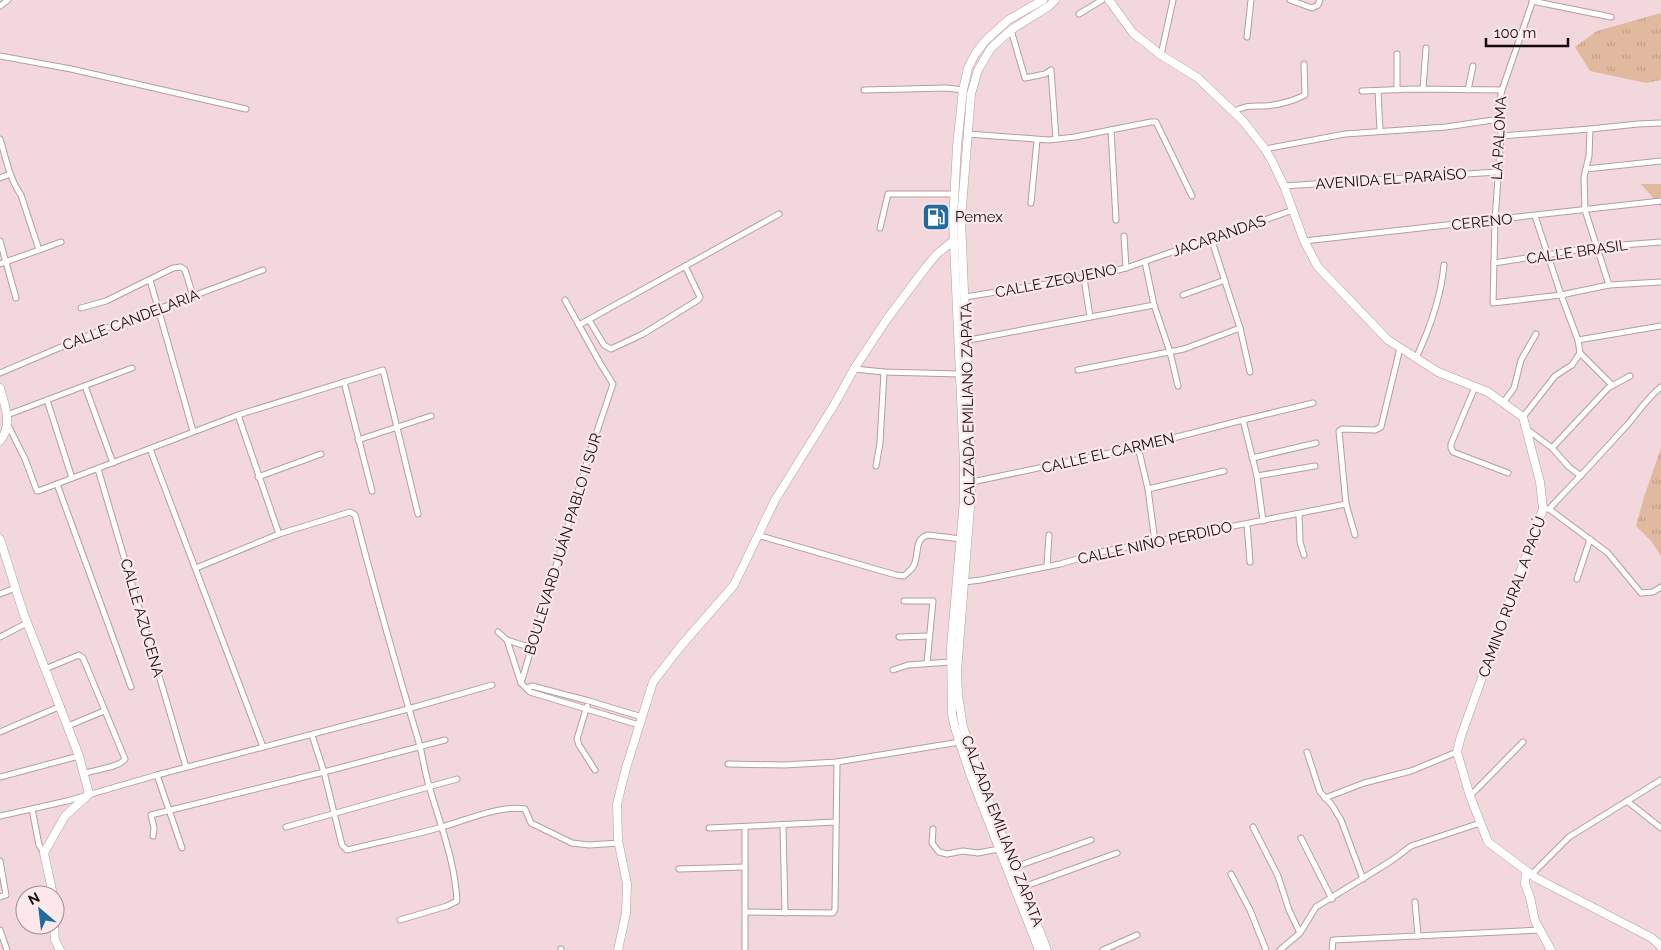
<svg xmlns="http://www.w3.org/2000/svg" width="1661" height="950" font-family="Raleway,sans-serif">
	<defs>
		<pattern id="grass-tufts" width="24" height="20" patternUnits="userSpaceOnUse" patternTransform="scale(1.25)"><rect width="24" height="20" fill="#e1b99f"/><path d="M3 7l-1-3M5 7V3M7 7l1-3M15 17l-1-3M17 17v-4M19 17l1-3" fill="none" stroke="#c09e88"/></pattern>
	</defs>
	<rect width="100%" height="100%" fill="#f2d8dc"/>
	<g fill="url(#grass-tufts)">
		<polygon points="1661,13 1661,80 1646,83 1590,71 1575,47 1597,31"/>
		<polygon points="1641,184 1661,184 1661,207"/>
		<polygon points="1661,448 1661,556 1651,541 1636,526 1644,497"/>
	</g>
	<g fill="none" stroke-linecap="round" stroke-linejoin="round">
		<g stroke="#b59da1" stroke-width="7">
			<g id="street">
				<polyline points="1290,0 1312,8 1318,5 1320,0"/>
				<polyline points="1533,0 1502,90 1499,104 1501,136 1495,220 1493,303 1561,295 1609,285 1661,282"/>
				<polyline points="1532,1 1611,17"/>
				<polyline points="0,6 8,0"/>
				<polyline points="1079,14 1102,0"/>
				<polyline points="1011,30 1025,78 1045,74 1051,70 1056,139"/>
				<polyline points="1247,37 1251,0"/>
				<polyline points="1161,55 1173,0"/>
				<polyline points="0,56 71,69 246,109"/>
				<polyline points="1423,89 1426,48"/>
				<polyline points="864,90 947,88 963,90"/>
				<polyline points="1397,90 1397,54"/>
				<polyline points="1468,90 1473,66"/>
				<polyline points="1362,91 1413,89 1502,90"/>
				<polyline points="1378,91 1380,131"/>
				<path d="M1233,112c13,-7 18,-6 32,-6 13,-1 28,-5 40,-11l-1,-31"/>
				<polyline points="1590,129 1589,156 1584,177 1585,210 1609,285"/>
				<polyline points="1111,130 1116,220"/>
				<polyline points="968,134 1049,140 1075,137 1151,122 1156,122 1192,196"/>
				<polyline points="1501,136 1590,129 1638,124 1661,123"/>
				<path d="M0,139c6,19 9,39 21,56l18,55"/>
				<polyline points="1265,149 1345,134 1446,127 1500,119"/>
				<polyline points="1586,169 1661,161"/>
				<polyline points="0,178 10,174"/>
				<polyline points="1284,186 1497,172"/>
				<polyline points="1031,203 1037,140"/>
				<polyline points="880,228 888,194 954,194"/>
				<polyline points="1124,236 1126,268"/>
				<polyline points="1211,238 1240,328 1250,372"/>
				<polyline points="0,241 16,298"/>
				<polyline points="1304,241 1661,201"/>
				<polyline points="1145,262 1154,305 1170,352 1178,386"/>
				<polyline points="1494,263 1596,247 1661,242"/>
				<polyline points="0,264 61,242"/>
				<polyline points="1084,278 1090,317"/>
				<polyline points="150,280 193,431"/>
				<polyline points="1183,295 1225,280"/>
				<polyline points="965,297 1084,278 1126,268 1293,210"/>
				<polyline points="81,308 106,301 173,268 181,267 185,270 193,296"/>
				<polyline points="589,320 604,345 611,349 643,334 698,300 700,297 685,266"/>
				<polyline points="579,325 779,214"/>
				<polyline points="1578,340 1661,326"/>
				<polyline points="964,341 1154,305"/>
				<polyline points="1580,353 1612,385"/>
				<path d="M1416,358c14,-30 25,-60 28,-93"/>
				<polyline points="854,369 884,372 960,374"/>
				<polyline points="1078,370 1184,349 1240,328"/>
				<polyline points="0,373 99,331 263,270"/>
				<polyline points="344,382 372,491"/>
				<polyline points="85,386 113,463"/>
				<polyline points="1475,387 1451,444 1451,448 1453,452 1508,473"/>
				<polyline points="47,400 72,478"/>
				<polyline points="1503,403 1514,388 1521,360 1536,334"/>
				<polyline points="7,415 132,368"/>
				<polyline points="238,415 279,534"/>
				<polyline points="1523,417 1555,376 1572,365 1580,353 1578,340 1561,295 1535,216"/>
				<polyline points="1243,420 1257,476 1263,521"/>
				<polyline points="8,425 25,459 37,491 41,490 238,415 383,370 418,514"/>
				<polyline points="1528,430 1552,448 1569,467 1581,476"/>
				<polyline points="358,440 431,416"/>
				<polyline points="1138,447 1148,489 1155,542"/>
				<polyline points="1552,448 1608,388 1630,376"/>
				<polyline points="150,449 263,747"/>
				<polyline points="1252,458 1316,443"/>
				<polyline points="876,466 880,443 884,372"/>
				<polyline points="98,469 186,767"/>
				<polyline points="1257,476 1315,466"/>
				<polyline points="258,477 321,454"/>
				<polyline points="972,482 1138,447 1243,420 1313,403"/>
				<polyline points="57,484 131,687"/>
				<polyline points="1148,489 1224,471"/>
				<polyline points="1547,509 1549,509 1608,553 1641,593 1653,592 1661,587"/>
				<path d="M1549,509c27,-28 53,-56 79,-85 11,-13 20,-27 33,-37"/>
				<polyline points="1299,514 1300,542 1304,555"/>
				<polyline points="1247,524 1250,562"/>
				<path d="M757,535l139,40 8,1c3,-3 7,-6 9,-9 7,-11 0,-28 15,-32l33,4"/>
				<polyline points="1355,535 1346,504 1339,431 1342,429 1375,430 1381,427 1400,348"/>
				<polyline points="1047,566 1049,535"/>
				<path d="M196,568l83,-34 71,-22 5,3c20,77 42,154 65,231 3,13 5,27 9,40 11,38 26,75 28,115l-10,5 -47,14"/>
				<polyline points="1577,579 1590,539"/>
				<polyline points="964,582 981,580 1060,564 1101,552 1346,504"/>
				<polyline points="0,594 15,588"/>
				<polyline points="904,601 933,601 927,663"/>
				<polyline points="498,632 507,640 532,648"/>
				<polyline points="0,637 27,623"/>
				<polyline points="899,637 929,636"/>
				<polyline points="507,640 521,683 530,692 639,725"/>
				<path d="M45,669l34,-14 4,3 42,101c-5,8 -30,11 -40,14"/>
				<polyline points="893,670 908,665 950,662"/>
				<polyline points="521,683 589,455 613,384 600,363 565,300"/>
				<polyline points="527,688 532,686 589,701 642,717"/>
				<polyline points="587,706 577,739 579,745 595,770"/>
				<polyline points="68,726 104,711"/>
				<polyline points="0,732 61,706"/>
				<path d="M312,735l12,37 18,73 5,5c32,-8 64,-14 95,-23 25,-7 57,-22 83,-18l6,14 41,20 17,2 30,-2"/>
				<polyline points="1307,752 1320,792 1332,805 1341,820 1363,879"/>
				<polyline points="728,764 784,765 837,762 960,742"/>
				<polyline points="157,775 182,848"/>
				<polyline points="0,777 79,756"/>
				<polyline points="1470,796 1523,742"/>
				<polyline points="1325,798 1364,783 1411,771 1457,752"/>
				<polyline points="1627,801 1661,828"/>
				<polyline points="32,809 39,845 44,853"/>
				<polyline points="0,816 67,801 157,775 408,709 492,685"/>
				<polyline points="783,825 785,913"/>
				<polyline points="286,827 457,779"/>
				<polyline points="1253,827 1278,876 1289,910 1300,933"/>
				<polyline points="709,828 836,822"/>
				<polyline points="933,829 932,843 939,852 947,854 963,851 978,853 999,849"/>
				<polyline points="153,836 154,828 151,815 324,772 445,740"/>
				<polyline points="1301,838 1332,899"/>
				<polyline points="0,861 6,895 0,897"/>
				<polyline points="1015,867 1091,840"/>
				<polyline points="679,869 745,867"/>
				<polyline points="1231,874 1250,910 1266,950"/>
				<polyline points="1531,875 1569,837 1661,780"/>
				<polyline points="1023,887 1117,853"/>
				<polyline points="1415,902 1418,936"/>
				<polyline points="745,912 833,913 835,909 837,762"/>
				<polyline points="0,930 7,950"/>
				<polyline points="561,950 561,949"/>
				<polyline points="745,950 745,827"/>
				<polyline points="1103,950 1137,935"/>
				<polyline points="1280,950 1300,933 1316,907 1391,861 1411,846 1480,823"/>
				<polyline points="1332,950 1333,940 1541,930"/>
			</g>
		</g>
		<g stroke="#b59da1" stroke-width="9">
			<g id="secondary">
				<polyline points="1109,0 1133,33 1161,55 1198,78 1243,121 1265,149 1272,161 1284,186 1304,241 1318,267 1388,340 1438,372 1488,392 1523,417 1540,482 1543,509 1461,736 1457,752 1470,796 1488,842 1536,878 1652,938 1661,947"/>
				<path d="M0,388c5,18 13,37 0,53"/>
				<polyline points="0,539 23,612 79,756 89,794 65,816 44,853 53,895"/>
				<polyline points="1526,871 1525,884 1530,897 1535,921 1551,950"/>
				<polyline points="54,925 55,940 60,950"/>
				<polyline points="618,950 626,913 627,884 618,840 617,804 626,768 653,682 680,647 734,585 775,500 834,405 854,369 887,319 926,267 937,254 953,241"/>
				<polyline points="1039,950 970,774 955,728 952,714 951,647 964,500 964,464 953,221 957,146 963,90 968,68 975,54 985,41 1008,20 1043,0"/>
				<polyline points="1047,950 983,786 963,727 958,695 957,671 972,482 961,220 971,94 978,70 991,48 1011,30 1049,6 1055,0"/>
			</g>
		</g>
		<use href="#street" stroke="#fff" stroke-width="5"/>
		<use href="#secondary" stroke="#fff" stroke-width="8"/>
	</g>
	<defs>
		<g id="fuel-square" transform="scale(1.4375)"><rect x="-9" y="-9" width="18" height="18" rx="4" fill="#226b9f" stroke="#fce7ea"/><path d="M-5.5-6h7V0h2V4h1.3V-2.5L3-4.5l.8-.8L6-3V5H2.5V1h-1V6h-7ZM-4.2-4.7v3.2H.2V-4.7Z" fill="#fff"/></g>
	</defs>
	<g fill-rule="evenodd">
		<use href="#fuel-square" x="936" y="217"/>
	</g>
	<g text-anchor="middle" stroke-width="4.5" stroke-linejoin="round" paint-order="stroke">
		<g font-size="15" fill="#140b0d" stroke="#fce7ea">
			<text transform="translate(1499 138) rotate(-87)" y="5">LA PALOMA</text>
			<text transform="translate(1391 179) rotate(-4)" y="5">AVENIDA EL PARAÍSO</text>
			<text transform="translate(1482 222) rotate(-6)" y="5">CERENO</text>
			<text transform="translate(1219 236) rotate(-19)" y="5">JACARANDAS</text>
			<text transform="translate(1577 252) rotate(-8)" y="5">CALLE BRASIL</text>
			<text transform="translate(1056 281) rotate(-11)" y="5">CALLE ZEQUENO</text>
			<text transform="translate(131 320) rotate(-21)" y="5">CALLE CANDELARIA</text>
			<text transform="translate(968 404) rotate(-91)" y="5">CALZADA EMILIANO ZAPATA</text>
			<text transform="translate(1108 453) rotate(-13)" y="5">CALLE EL CARMEN</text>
			<text transform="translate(1155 543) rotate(-12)" y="5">CALLE NIÑO PERDIDO</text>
			<text transform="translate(563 544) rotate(-73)" y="5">BOULEVARD JUÁN PABLO II SUR</text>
			<text transform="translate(1512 597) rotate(-70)" y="5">CAMINO RURAL A PACÚ</text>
			<text transform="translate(142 618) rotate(74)" y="5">CALLE AZUCENA</text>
			<text transform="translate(1002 831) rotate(69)" y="5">CALZADA EMILIANO ZAPATA</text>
		</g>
		<g font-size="15" fill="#140b0d" stroke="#fce7ea" text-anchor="start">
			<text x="955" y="222">Pemex</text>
		</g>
	</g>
	<g transform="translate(40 910) rotate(332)"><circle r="24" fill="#fce7ea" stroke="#9f8f92"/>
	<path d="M0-4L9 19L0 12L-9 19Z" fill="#226b9f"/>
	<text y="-8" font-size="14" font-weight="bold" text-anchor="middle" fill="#140b0d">N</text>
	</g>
	<path d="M1486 38v8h82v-8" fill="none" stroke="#140b0d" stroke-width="2.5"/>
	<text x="1494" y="38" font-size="15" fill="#140b0d" stroke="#fce7ea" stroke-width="4" paint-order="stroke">100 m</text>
</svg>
